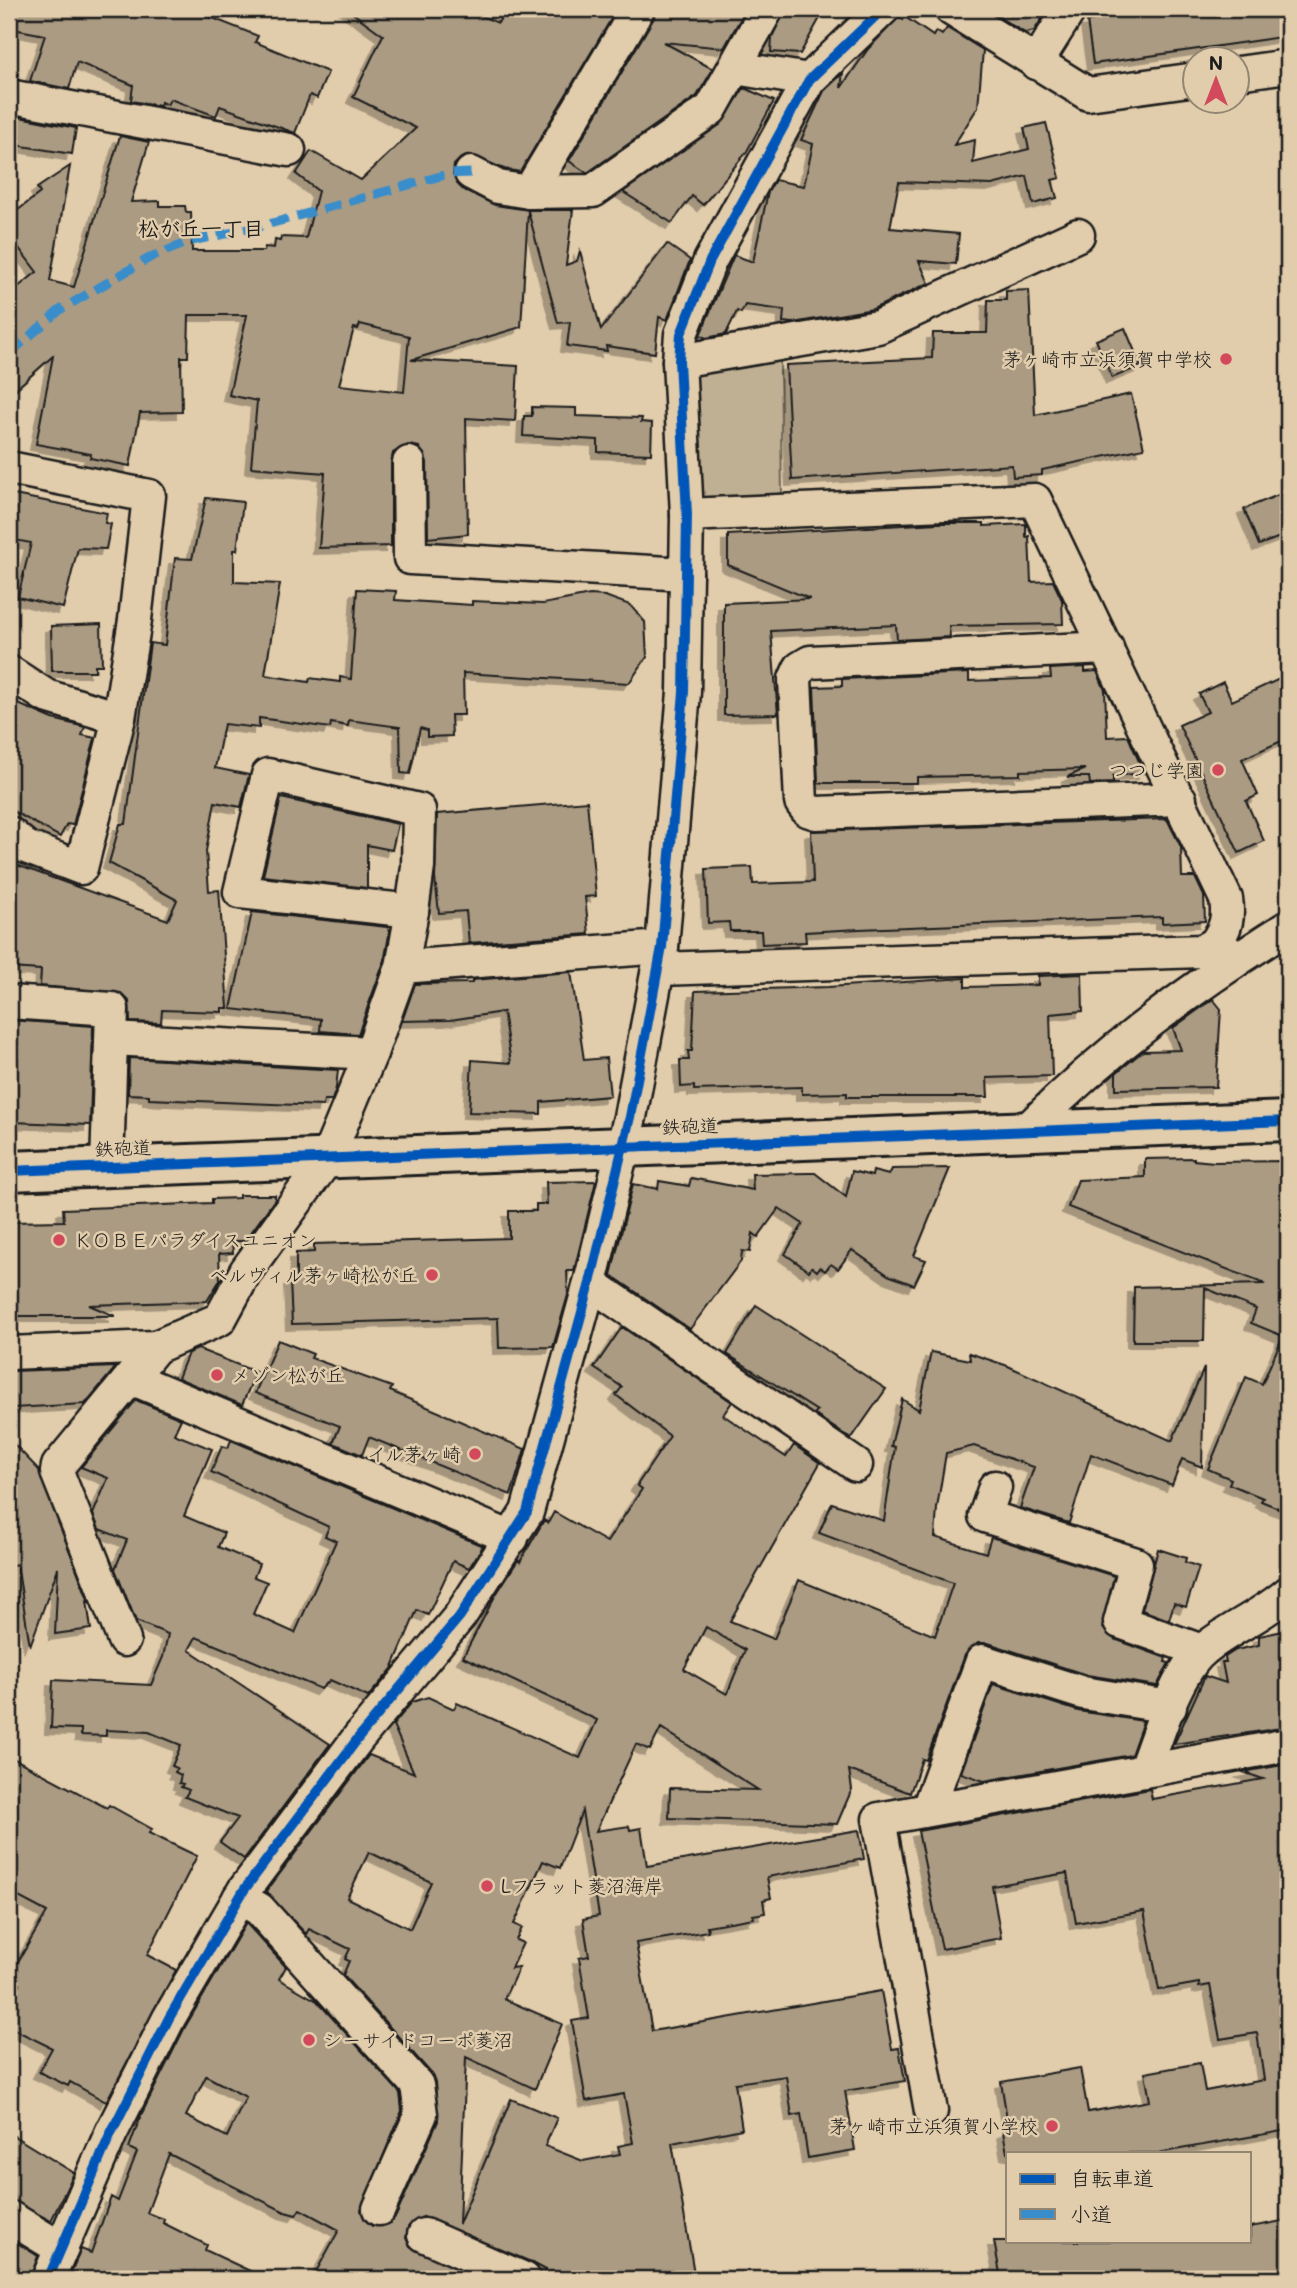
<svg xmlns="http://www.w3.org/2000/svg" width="1297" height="2288" font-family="Mali,'Klee One',sans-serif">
	<defs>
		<filter id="shadow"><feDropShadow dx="-6" dy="6" stdDeviation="0" flood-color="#0004"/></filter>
	</defs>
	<rect width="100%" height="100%" fill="#e1ccab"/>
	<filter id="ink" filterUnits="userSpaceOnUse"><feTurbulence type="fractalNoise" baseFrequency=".0143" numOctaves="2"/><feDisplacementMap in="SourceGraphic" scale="14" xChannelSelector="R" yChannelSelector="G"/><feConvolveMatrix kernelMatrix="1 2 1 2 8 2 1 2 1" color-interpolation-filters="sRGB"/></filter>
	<g filter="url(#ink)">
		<polygon fill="#c0b093" stroke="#6e6658" stroke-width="2" points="780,357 782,497 691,497 694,361"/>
		<g fill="#ab9b83" stroke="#1c1c1c" stroke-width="2" fill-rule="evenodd" filter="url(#shadow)">
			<polygon points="18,9 208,9 205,15 258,36 255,42 328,72 317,98 310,95 295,133 220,106 216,116 170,99 167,105 161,102 160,106 131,101 133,85 77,62 69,89 30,81 45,35 13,29"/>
			<path d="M347,9h118l33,14 8,-14h111l-97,163 -16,-3 -33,-14 -10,3 -7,7 -1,10 9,14 33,16 34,5h44l-7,55 11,-4 3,-10 21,79 66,-86 23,16 -23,60 -8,-3 -4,36 -49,-7 1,5 -40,-5 3,-24 -12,1 -30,-112 -7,116 -110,33 107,6 -3,55 -49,-3 2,116 -40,4 -1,-76 -8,-15 -11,-2 -15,8 -2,10v83l-72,2 6,-75 -74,-6 6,-66 -28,-6 18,-80h-58l-1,42h-7l1,55 -42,1 -10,53 -40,-8 1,-4 -55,-10 17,-88 -44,39v-101l28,-22 -28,-37v-18l31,-24 -3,-5 33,-22 -20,115 24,6 46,-151 29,6 -18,60 29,-1v5h25l1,6h5l1,39h72l1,-4 9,1 1,-8 5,1 1,-4 25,1 12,-47 -22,-17 15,-23 50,29 55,-52 -63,-31 30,-62zM360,324l49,12 -5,56 -65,-7 15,-57 4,1z"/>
			<polygon points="656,9 746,9 724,48 663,42 713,69 697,96 587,173 569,161 654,18"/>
			<polygon points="785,9 825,9 800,54 771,52 772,37"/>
			<polygon points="995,9 1048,9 1034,31 1025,33 997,16"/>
			<polygon points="1172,9 1288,9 1288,36 1093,64 1087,21"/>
			<polygon points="899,17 903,20 905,17 933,36 936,31 942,35 947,28 983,50 978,107 954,145 975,140 973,163 1029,149 1024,128 1046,123 1060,178 1052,180 1057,198 1033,204 1027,176 992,185 899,182 890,228 959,234 956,264 919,261 929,283 873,309 793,323 783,322 784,310 745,305 741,313 737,311 726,334 706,338 700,335 734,255 753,262 768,192 775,180 804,186 813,144 801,140 824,91 843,73 841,88 868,49"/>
			<polygon points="744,88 774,101 746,153 703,205 692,196 672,223 623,192 721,124"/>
			<polygon points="9,115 76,128 72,154 9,144"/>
			<polygon points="1029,290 1035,415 1131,394 1144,448 1042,470 1042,475 1013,477 1012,465 792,480 786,365 932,358 933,333 987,333 988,300 1006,300 1006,291"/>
			<polygon points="1125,328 1141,366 1112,378 1096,340"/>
			<polygon points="532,407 576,408 576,416 642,418 641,422 652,423 651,454 598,452 598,440 523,436 524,416 532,416"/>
			<polygon points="1288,491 1288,534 1259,545 1244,509"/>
			<polygon points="9,494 107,513 105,523 111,524 106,549 78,548 63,608 18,597 31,543 9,539"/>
			<polygon points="206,498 243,502 237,550 234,550 234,582 280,584 265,675 309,682 310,678 340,682 340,677 351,679 357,589 396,591 395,600 472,605 472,601 543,604 590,595 605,596 630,605 645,622 647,657 629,683 463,673 464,715 451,715 452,736 427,737 427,730 420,728 410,774 401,773 400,727 349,720 348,726 331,723 330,728 259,718 259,728 224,724 215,768 249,775 241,807 215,802 206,851 209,891 219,890 228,1008 222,1008 222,1012 162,1010 161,1023 130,1022 129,1001 121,993 40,986 41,970 9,968 9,889 17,865 168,920 177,900 109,863 120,824 126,824 150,643 165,645 175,558 192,559"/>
			<polygon points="938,523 984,523 984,526 1026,524 1026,537 1029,536 1031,582 1053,581 1062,600 1063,624 949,626 950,637 897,640 896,625 771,631 778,714 724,715 724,603 810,599 728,565 728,535"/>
			<polygon points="101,624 102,665 95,665 95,671 52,671 51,626"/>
			<polygon points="1085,667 1085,672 1097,671 1105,690 1107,737 1128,736 1144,773 1113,776 1113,783 1090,784 1089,777 1067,777 1085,769 1020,771 1020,775 917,777 917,783 818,783 814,687 842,686 842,679 969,673 969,681 1051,678 1050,669"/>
			<polygon points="1288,675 1288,738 1242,759 1258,795 1246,801 1264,841 1239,853 1179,725 1208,712 1199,694 1223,682 1232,701"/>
			<polygon points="9,700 53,719 85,727 82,735 95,738 73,825 67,824 60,837 9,809"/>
			<polygon points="281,798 398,824 392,850 367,845 367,888 263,876"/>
			<polygon points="587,801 596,896 585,897 589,934 469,943 466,911 439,913 435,878 437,814"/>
			<polygon points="1167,819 1181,847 1182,877 1195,877 1204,896 1205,921 1162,923 1162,917 859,929 805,932 806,942 762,944 761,931 730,931 729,922 708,923 706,869 752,867 753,884 813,882 811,831"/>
			<polygon points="252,912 387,927 390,930 384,962 358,1034 320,1031 321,1019 231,1009"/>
			<polygon points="571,972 584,1060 606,1058 610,1096 541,1102 541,1114 469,1112 472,1060 511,1063 503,1012 450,1020 402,1021 415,984 472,983 472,980"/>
			<polygon points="1082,974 1083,1011 1050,1014 1052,1076 987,1078 988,1097 847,1097 847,1093 802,1094 802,1087 694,1090 694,1086 681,1087 680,1060 689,1060 688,1051 692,1051 695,991 828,987 965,978 965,987 1038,985 1038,976"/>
			<polygon points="1213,999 1221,1009 1216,1087 1116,1089 1116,1073 1143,1051 1181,1050 1173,1028"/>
			<polygon points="9,1020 93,1026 90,1125 12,1122 12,1109 9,1109"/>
			<polygon points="129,1058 338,1070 336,1088 332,1100 324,1100 323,1106 149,1099 149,1095 128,1094"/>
			<polygon points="1194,1158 1194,1160 1214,1162 1288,1161 1288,1512 1261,1501 1263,1498 1229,1484 1231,1479 1208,1469 1246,1377 1262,1384 1283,1336 1251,1323 1256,1309 1205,1288 1204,1341 1133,1341 1134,1287 1265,1284 1068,1207 1078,1180 1145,1177 1145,1159"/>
			<polygon points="950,1168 914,1256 926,1260 914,1285 888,1275 852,1250 838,1269 831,1264 825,1271 820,1267 817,1271 812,1267 809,1271 785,1254 803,1224 779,1208 758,1237 753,1233 750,1252 742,1251 741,1261 690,1329 611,1275 633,1184 658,1189 659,1181 689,1186 691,1178 753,1190 752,1174 809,1173 815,1173 846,1197 852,1171 872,1176 873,1171 889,1175 892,1169"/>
			<polygon points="596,1181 574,1271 567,1271 568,1295 553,1347 499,1348 498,1318 292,1324 290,1280 296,1280 296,1253 314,1252 314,1244 509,1238 509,1211 536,1211 536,1204 547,1204 546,1182"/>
			<polygon points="239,1195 275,1195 275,1199 245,1241 232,1241 233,1253 219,1254 220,1280 207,1301 89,1305 115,1316 9,1316 9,1222 64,1221 63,1209 212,1203 212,1199 239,1198"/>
			<polygon points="756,1305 886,1389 851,1439 814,1414 817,1411 727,1354"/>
			<path d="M622,1327l110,75 -9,13 63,42 8,-12 26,18 -90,158 44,18 25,-59 136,56 18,-53 -134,-50 13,-30 52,18 11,-74 -4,-1 11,-47 17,11 12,-58 39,8 -1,-7 39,13 164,75 32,-73 -2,99 -20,-8 -10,26 -81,-31 -22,69 -49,-15 14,-41 -60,-21 -28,7 -9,55 -2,29 51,16 5,-16 123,39 -12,51 12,12 52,19 -1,4 4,1 -12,23 -70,-11 -99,-32h-10l-13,12 -39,105 -4,-1 -12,34 -61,-23 3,19 -15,35 -168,-6 1,-30 88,2 -97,-62 -11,22 -14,-6 -40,87 33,-5 1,4 11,-2 6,38 212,-36 5,29 -97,18 4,21 -8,2 2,13 -12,2 1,3 -47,8 1,5 -72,12 16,88 229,-40 11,58 7,-1 6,33 -60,10 10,59 -47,8 -7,-44 -9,2 -6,-40 -51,7 7,46 -70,14 23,136h-153l4,-9 -15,-8 -108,-45 -15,10 -2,11 4,8 69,33h-167l27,-49 -39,-21 -4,6 -11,-3 -116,-58 -22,59 17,6 -1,4 44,22 -2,5 62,29h-199l13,-30 10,4 20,-56 7,4 19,-49 -8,-4 12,-33 44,-88 61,-104 40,44 -7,12 38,22 83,92 2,18 -41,99 4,10 7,6 17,-2 7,-8 42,-95 -3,-39 -4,-9 -88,-98 6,-14 -4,-2 5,-10 -41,-20 -3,5 -40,-42 103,-137 45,18 -21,-48 19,-23 16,-5 26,12 3,-6 123,55 17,-38 -134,-63 32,-61 23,-36 2,2 24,-42 4,3 6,-11 53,30 35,-53 -5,-4 33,-49 -54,-41 6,-8 -28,-19zM706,1627l39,23 -18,44 -43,-25zM582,1811l17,105 -16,3 6,37 -10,2 10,60 -17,3 14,80 38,-7 9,49 -15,3 2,8 -37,7 -38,-15 12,-28 -46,-19 -52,125 7,-167 69,32 27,-65 -58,-25 15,-32 -8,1 12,-25 -7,-3 6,-12 -8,-4 29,-63 17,7zM369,1852l62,30 -21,47 -63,-31zM206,2076l40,21 -19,40 -41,-21z"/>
			<polygon points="278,1340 313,1354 311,1358 392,1387 390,1391 525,1449 511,1495 369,1437 362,1455 333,1443 340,1426 255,1393"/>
			<polygon points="198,1349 256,1372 242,1405 178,1378 188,1353"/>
			<polygon points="116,1367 85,1404 13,1408 12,1371"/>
			<polygon points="136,1400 181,1419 174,1434 212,1449 184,1516 224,1533 218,1547 259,1564 254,1577 267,1582 253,1614 295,1633 336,1541 325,1536 329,1527 211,1472 222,1446 228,1448 231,1440 483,1546 469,1568 453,1561 428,1615 417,1610 392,1669 368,1697 330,1680 321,1689 196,1637 189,1650 330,1744 244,1859 220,1842 238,1818 185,1797 189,1790 181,1787 183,1784 179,1783 181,1775 175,1772 177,1768 172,1766 181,1745 149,1732 106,1730 106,1736 81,1735 81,1729 51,1728 53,1680 151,1685 163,1657 168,1634 136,1621 115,1569 127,1540 99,1529 93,1514 108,1478 81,1467"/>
			<polygon points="9,1439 39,1470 89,1602 87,1601 91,1629 55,1634 58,1568 30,1646 17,1564 9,1566"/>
			<polygon points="1158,1549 1186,1558 1185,1562 1199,1567 1186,1607 1174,1603 1169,1620 1142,1610"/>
			<polygon points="1288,1630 1288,1727 1174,1744 1205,1676 1226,1683 1222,1662 1226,1662 1225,1657 1236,1650 1259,1645 1259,1636"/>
			<polygon points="993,1684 1078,1711 1143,1721 1131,1755 984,1781 961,1773"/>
			<polygon points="9,1756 107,1808 109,1805 152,1829 149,1833 197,1856 147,1955 176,1970 106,2102 70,2082 68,2086 39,2072 52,2048 9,2027 9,2007 20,1984 9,1977 47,1912 9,1892"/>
			<polygon points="1288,1764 1288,1997 1279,1999 1288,2058 1288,2130 1158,2153 1007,2153 1003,2132 1009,2130 1001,2082 1080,2068 1088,2112 1150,2101 1145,2073 1200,2063 1205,2091 1264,2080 1257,2033 1220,2039 1210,1985 1199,1987 1199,1983 1159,1990 1144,1911 1076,1923 1067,1873 992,1886 1001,1938 942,1949 918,1831 1150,1789 1152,1799 1263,1779 1243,1772"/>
			<polygon points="9,2133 74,2173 51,2221 9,2199"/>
			<polygon points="1288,2220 1288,2273 1255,2279 1001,2279 994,2241 1250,2241 1250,2227"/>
			<polygon points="9,2238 38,2256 30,2279 9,2279"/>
		</g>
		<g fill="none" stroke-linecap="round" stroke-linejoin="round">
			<g stroke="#1c1c1c" stroke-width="37">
				<g id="street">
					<polyline points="951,9 1088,94 1196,79"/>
					<polyline points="1036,63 1070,9"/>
					<polyline points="735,68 809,80"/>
					<polyline points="1238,73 1288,66"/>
					<polyline points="9,96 289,150"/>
					<polyline points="471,173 498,187 529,192 593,191 711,109 767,9"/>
					<polyline points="529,192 638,9"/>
					<polyline points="679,361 878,327 1078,235"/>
					<polyline points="409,463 410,558 686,574"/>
					<polyline points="9,468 149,496 135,620 119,718 81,868 26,847 9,833"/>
					<path d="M687,515l348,-15 191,399c3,19 0,29 -11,45l23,14"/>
					<polyline points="1107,648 810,662 800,668 795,679 801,802 807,810 816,813 1180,799"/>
					<polyline points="9,672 46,696 119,718"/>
					<polygon points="268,775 419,810 418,867 412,911 240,892"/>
					<polyline points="402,967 412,911"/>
					<polyline points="659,969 1202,951 1215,944"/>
					<polyline points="9,1002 112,1009 107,1166"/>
					<polyline points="112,1039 371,1053"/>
					<path d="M1027,1130c80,-81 166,-143 261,-203"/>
					<polyline points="590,1283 856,1465"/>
					<polyline points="9,1353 156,1347"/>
					<polyline points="131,1378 512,1538"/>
					<polyline points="995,1487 985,1516 1136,1564 1120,1622 1202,1651"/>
					<polyline points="124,1640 57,1472 58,1466 156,1347 220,1319 246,1271 327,1159 371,1053 402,967 662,947"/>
					<path d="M1145,1769c13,-33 30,-94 57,-118 26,-22 60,-35 86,-58"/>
					<polyline points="928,1809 982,1661 1083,1693 1170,1707"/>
					<polyline points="239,1898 259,1909 417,2085 421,2114 379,2209"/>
					<polyline points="931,2111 879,1819 1288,1745"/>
					<polyline points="9,2217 62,2249"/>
					<polyline points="424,2235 524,2279"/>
					<polyline points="48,2279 111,2133 169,2018 244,1890 359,1737 460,1616 527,1512 590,1283 630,1117 662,947 684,692 687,515 679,361 681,334 710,261 809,80 883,9"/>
				</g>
			</g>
			<g stroke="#1c1c1c" stroke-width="44">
				<polyline id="secondary" points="9,1171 1288,1121"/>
			</g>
			<use href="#street" stroke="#e1ccab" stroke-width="32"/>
			<use href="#secondary" stroke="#e1ccab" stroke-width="38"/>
			<polyline stroke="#388dca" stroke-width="9" stroke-dasharray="18 9" stroke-linecap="butt" points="9,354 60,310 153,256 192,241 262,226 448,174 471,173"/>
			<g stroke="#e1ccab" stroke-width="15">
				<g id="cycleway">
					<polyline points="9,1171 1288,1121"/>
					<polyline points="48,2279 111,2133 169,2018 244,1890 359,1737 460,1616 527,1512 590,1283 630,1117 662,947 684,692 687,515 679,361 681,334 710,261 809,80 883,9"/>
				</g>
			</g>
			<use href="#cycleway" stroke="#0057b8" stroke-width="10"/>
		</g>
	</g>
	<g fill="#d1495b" stroke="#e1ccab" stroke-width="2.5">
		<circle cx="1226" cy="359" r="7"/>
		<circle cx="1218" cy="770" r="7"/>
		<circle cx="59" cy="1240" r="7"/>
		<circle cx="432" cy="1275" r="7"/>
		<circle cx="217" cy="1375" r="7"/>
		<circle cx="475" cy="1454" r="7"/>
		<circle cx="487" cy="1886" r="7"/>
		<circle cx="309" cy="2040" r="7"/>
		<circle cx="1052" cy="2126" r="7"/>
	</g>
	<g text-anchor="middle" stroke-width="5" stroke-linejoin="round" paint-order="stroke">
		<g font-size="19" fill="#1c1c1c" stroke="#e1ccab" text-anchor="end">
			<text x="1212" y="366">茅ヶ崎市立浜須賀中学校</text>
			<text x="1204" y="777">つつじ学園</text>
			<text x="73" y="1247" text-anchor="start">ＫＯＢＥパラダイスユニオン</text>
			<text x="418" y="1282">ベルヴィル茅ヶ崎松が丘</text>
			<text x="231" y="1382" text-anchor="start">メゾン松が丘</text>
			<text x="461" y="1461">イル茅ヶ崎</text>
			<text x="501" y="1893" text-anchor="start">Lフラット菱沼海岸</text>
			<text x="323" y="2047" text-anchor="start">シーサイドコーポ菱沼</text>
			<text x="1038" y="2133">茅ヶ崎市立浜須賀小学校</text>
		</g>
		<g font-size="19" fill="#1c1c1c" stroke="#e1ccab">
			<text transform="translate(690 1126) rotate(-2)" y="7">鉄砲道</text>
			<text transform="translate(123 1148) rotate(-2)" y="7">鉄砲道</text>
		</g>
		<g font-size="21" font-weight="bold" fill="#1c1c1c" stroke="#e1ccab">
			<text x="201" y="236">松が丘一丁目</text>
		</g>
	</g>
	<rect width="1297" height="2288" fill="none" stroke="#e1ccab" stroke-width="35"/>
	<rect x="18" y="18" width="1262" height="2253" fill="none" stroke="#1c1c1c" stroke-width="2.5" filter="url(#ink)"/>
	<rect x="1006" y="2152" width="245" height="91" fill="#e1ccab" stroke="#928672" stroke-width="2"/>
	<rect x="1020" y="2174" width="35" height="10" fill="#0057b8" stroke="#928672" stroke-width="2"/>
	<text x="1070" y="2186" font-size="21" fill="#1c1c1c">自転車道</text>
	<rect x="1020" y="2209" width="35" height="10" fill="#388dca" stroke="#928672" stroke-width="2"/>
	<text x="1070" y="2222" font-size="21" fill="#1c1c1c">小道</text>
	<g transform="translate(1216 80)"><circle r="33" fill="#e1ccab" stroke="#928672" stroke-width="2"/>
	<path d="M0-5L12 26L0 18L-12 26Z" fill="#d1495b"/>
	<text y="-10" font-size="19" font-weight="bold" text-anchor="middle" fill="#1c1c1c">N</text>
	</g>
</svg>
